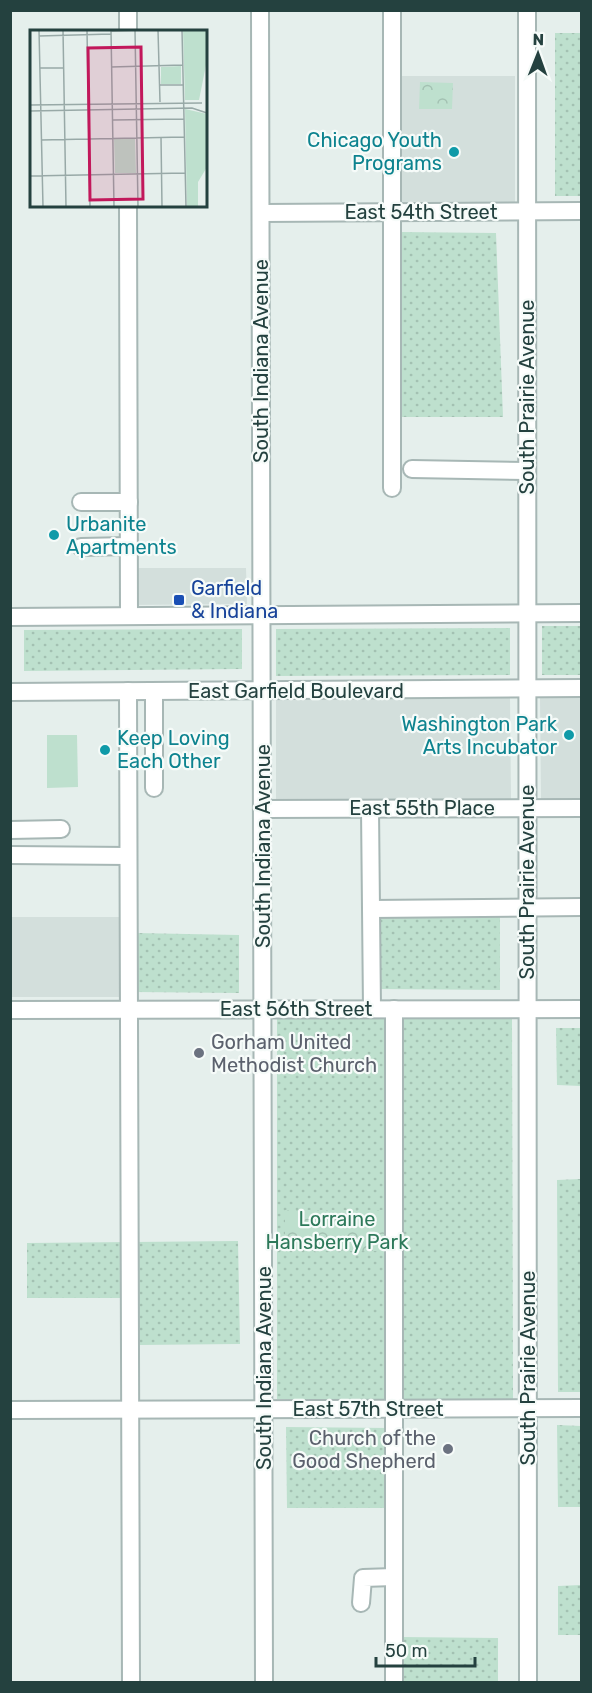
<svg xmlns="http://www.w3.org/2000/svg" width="592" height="1693" font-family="Rubik,sans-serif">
	<defs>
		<pattern id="grass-dots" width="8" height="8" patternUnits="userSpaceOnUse" patternTransform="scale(1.5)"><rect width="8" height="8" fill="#bee0ce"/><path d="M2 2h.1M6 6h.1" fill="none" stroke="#a3c1b2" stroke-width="1.8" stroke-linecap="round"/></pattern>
		<pattern id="forest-crowns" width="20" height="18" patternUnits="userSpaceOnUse" patternTransform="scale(1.5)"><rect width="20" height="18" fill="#bee0ce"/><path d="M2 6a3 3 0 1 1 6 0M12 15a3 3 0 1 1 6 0" fill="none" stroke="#a3c1b2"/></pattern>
	</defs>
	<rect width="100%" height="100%" fill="#e5efec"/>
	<g fill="#d3dfdc">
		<polygon points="392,76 515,76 515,202 393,203"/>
		<polygon points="129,568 246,568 247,604 129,605"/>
		<polygon points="540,697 581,697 581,800 541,800"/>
		<polygon points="510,698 511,800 276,800 276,700"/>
		<polygon points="12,917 129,917 129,997 11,997"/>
	</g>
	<g fill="url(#grass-dots)">
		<rect x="555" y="33" width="26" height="163"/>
		<polygon points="400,232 496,233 503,417 402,417"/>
		<rect x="542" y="626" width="39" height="49"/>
		<polygon points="510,628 510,675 276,676 276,629"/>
		<polygon points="242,629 242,669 24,671 24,630"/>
		<polygon points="378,914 500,914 500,990 378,989"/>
		<polygon points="135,933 239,935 239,993 135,992"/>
		<polygon points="277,1019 512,1019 513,1399 277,1399"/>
		<polygon points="556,1028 581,1028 581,1086 557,1085"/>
		<polygon points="581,1179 581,1392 558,1392 557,1180"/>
		<polygon points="238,1241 240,1344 139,1345 138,1298 27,1298 27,1243"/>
		<polygon points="557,1425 581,1426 581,1507 558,1507"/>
		<polygon points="286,1427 389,1428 389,1508 287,1508"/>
		<polygon points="581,1585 581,1635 558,1635 558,1586"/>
		<polygon points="401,1637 498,1638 498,1682 401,1682"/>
	</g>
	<g fill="url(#forest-crowns)">
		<polygon points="420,82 453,83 452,109 419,109"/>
		<rect x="285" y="1210" width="104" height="41"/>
	</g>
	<polygon fill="#bee0ce" points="47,735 77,735 78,787 47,788"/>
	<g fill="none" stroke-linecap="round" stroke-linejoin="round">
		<g stroke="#a7b7b5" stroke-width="20">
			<g id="minor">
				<polyline points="128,10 128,32"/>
				<polyline points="260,10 264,1682"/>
				<polyline points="392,10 392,488"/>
				<polyline points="527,10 528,1682"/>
				<polyline points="128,206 129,616"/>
				<polyline points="261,213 582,211"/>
				<polyline points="412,469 527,471"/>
				<polyline points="81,502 129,502"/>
				<polyline points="81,547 129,546"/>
				<polyline points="10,617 582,613"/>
				<polyline points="128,691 131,1682"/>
				<polyline points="10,692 582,688"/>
				<polyline points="154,788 154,691"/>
				<polyline points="263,809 582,808"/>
				<polyline points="370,809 372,1009"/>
				<polyline points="10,830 61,829"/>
				<polyline points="10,855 128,856"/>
				<polyline points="371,909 582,907"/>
				<polyline points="394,1009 394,1682"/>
				<polyline points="10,1010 582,1009"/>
				<polyline points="10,1410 582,1408"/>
				<polyline points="361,1603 363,1578 394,1577"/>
			</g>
		</g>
		<use href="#minor" stroke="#fff" stroke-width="16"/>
	</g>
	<g fill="#0f9aa8" stroke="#f6fbf9" stroke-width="2">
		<circle cx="454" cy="152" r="6"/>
		<circle cx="54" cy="535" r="6"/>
		<circle cx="569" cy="735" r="6"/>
		<circle cx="105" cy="750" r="6"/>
	</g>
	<rect fill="#1a4fb4" stroke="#f6fbf9" stroke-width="2" x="173" y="594" width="12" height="12" rx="3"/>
	<g fill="#6b7280" stroke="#f6fbf9" stroke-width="2">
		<circle cx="199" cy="1053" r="6"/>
		<circle cx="448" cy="1449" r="6"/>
	</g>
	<g text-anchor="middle" stroke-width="4.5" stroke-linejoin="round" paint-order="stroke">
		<g font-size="20" fill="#0d838f" stroke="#f6fbf9" text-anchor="end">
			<text x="442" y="147">Chicago Youth<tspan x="442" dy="23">Programs</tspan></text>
			<text x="66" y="531" text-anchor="start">Urbanite<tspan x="66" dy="23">Apartments</tspan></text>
			<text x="557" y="731">Washington Park<tspan x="557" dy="23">Arts Incubator</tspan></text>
			<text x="117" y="745" text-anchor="start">Keep Loving<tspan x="117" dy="23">Each Other</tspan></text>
		</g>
		<g font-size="20" fill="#24413f" stroke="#f6fbf9">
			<text x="421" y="219">East 54th Street</text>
			<text transform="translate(261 361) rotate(-90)" y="7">South Indiana Avenue</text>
			<text transform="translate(527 397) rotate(-90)" y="7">South Prairie Avenue</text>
			<text x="296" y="698">East Garfield Boulevard</text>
			<text x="422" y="815">East 55th Place</text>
			<text transform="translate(263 846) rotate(-90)" y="7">South Indiana Avenue</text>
			<text transform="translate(527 882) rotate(-90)" y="7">South Prairie Avenue</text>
			<text x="296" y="1016">East 56th Street</text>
			<text transform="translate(264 1368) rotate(-90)" y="7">South Indiana Avenue</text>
			<text transform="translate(528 1368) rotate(-90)" y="7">South Prairie Avenue</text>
			<text x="368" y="1416">East 57th Street</text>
		</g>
		<g font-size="20" fill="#164399" stroke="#f6fbf9" text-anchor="start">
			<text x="191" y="595">Garfield<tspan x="191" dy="23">&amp; Indiana</tspan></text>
		</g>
		<g font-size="20" fill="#5b616d" stroke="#f6fbf9" text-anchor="start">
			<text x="211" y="1049">Gorham United<tspan x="211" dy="23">Methodist Church</tspan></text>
			<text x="436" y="1445" text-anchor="end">Church of the<tspan x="436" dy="23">Good Shepherd</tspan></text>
		</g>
		<g font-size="20" fill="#2d795a" stroke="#f6fbf9">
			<text x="337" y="1226">Lorraine<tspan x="337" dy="23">Hansberry Park</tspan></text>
		</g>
	</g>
	<g transform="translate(30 30)">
		<rect width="177" height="177" fill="#e5efec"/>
		<path d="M151,36v18h-20v-17zM84,109h21l1,34h-21z" fill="#bee0ce"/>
		<path d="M153,0h24v30l-8,40h-14zM155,79l22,5v53l-9,15v25h-11z" fill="#bee0ce"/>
		<path fill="none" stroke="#98a9a7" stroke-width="1.5" d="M9,0l4,177M33,0l3,177M57,0l3,177M81,0l3,177M105,0l3,177M128,0l2,72M152,0l4,177M81,1l28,-1M9,6l72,-2M81,37l72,-2M10,38h24M130,55h23M0,75l172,-2M0,81l162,-3 15,5M83,90l71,-1M131,107l1,70M11,110l143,-3M0,146l155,-3"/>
		<path fill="#c2185b" fill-opacity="0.15" stroke="#c2185b" stroke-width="3" d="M111,17l2,152 -53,1 -2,-152z"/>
		<rect width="177" height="177" fill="none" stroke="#24413f" stroke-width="3"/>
	</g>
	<rect width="592" height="1693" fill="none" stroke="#24413f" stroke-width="24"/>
	<g transform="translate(538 54) rotate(1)" stroke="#f6fbf9" stroke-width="4.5" paint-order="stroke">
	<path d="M0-4.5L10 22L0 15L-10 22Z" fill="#24413f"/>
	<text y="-9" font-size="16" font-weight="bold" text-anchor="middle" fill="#24413f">N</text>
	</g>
	<path d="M376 1657v9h99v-9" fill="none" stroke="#24413f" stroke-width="3"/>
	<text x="385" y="1657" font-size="18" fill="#24413f" stroke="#f6fbf9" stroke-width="4.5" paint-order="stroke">50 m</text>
</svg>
